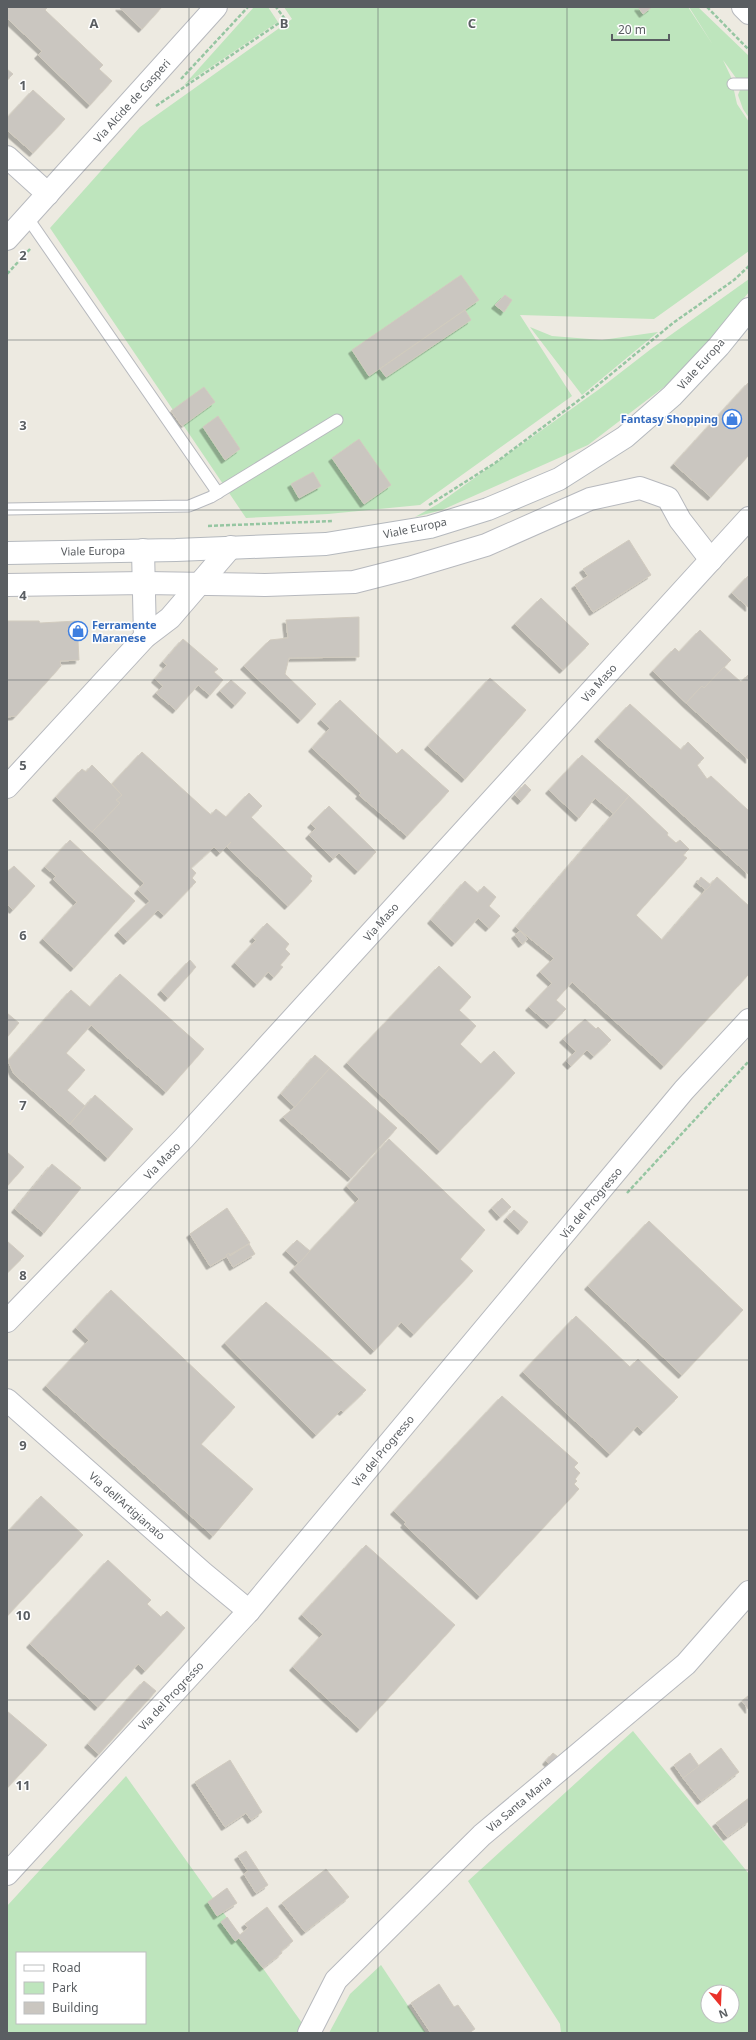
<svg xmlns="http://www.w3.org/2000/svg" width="756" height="2040" font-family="'Noto Sans',sans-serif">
	<defs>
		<filter id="shadow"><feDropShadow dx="-3.5" dy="3.5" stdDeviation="0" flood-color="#0004"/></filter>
	</defs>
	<rect width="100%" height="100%" fill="#edeae1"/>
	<g fill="#bee5bd" fill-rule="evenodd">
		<polygon points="254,7 268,7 278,22 184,85"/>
		<polygon points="284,7 688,7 713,45 689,7 698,7 749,56 749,78 736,78 723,60 731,77 737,104 749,122 749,251 654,319 520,315 572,396 420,505 328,514 246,518 50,228 140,127 292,19"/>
		<polygon points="740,90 749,90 749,118 743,109 738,95"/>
		<polygon points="749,279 749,292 681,374 588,445 442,510 415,517 438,504 598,390 651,349"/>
		<polygon points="530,327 552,336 602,340 658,332 582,395"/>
		<path d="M633,1731l116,143v159h-188l-1,-9 -92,-143zM708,1992h24v24h-24z"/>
		<path d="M126,1776l176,247 -4,10h-291v-127zM17,1953h128v70h-128z"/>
		<polygon points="381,1965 426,2033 329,2033 350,1994"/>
	</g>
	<g fill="#cac6c0" stroke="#d1cbbf" filter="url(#shadow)">
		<polygon points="9,7 48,7 45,10 103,65 99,69 112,81 90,105 38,55 42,51 7,18 7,10"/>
		<polygon points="119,7 162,7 142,29"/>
		<polygon points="638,7 652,7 643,14"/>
		<polygon points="7,69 13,74 7,80"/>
		<polygon points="33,90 65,119 33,153 7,130 7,118"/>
		<polygon points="461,275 479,300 369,376 352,350"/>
		<polygon points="505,295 512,300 504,312 495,305"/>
		<polygon points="465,310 471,320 386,377 380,369"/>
		<polygon points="749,382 749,455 711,497 674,464"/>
		<polygon points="204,387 215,402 182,426 171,411"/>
		<polygon points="218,416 240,449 225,460 203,427"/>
		<polygon points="359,439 391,485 364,504 332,458"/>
		<polygon points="313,472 321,486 299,498 291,484"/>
		<polygon points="629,540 651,575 593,612 575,585 588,576 583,569"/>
		<polygon points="749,575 749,608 732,593"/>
		<polygon points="541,598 589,644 563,670 515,624"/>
		<polygon points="359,617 359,657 289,658 285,674 316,704 301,720 244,666 270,640 288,638 286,620"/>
		<polygon points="7,621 39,621 40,623 77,621 79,660 60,661 61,666 16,716 7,717"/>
		<polygon points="700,630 731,660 704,688 702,686 686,703 653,671 675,648 679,652"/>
		<polygon points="183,639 218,669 214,672 223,680 210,695 198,685 176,710 156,693 163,686 155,679 167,665 163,662"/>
		<polygon points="724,667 741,682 749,674 749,760 686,703 702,686 704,688"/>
		<polygon points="490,678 526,710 465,779 428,746"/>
		<polygon points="231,680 246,693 235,705 220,691"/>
		<polygon points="340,700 397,754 402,749 449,791 407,836 359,795 361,793 312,748 330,728 321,720"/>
		<polygon points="630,704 681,750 688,742 704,758 697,765 707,779 711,776 749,811 749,875 598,738"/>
		<polygon points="142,752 211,815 216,809 226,817 249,793 262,806 251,817 312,876 310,879 312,881 288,906 227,847 231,842 220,853 214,847 191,868 196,873 192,878 196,882 164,915 158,910 127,941 118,932 150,901 138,890 144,883 92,832 120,803 116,800 122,795 112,784"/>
		<polygon points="582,755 629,796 614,814 595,798 579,818 549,790"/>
		<polygon points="92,765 122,795 116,800 120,803 92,832 56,797 82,769 86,772"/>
		<polygon points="525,784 531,790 521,801 515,795"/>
		<polygon points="629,796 668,833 667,835 676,843 680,840 689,849 683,855 687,858 636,915 662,940 717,877 749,906 749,974 664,1066 572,982 556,1000 566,1009 550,1025 529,1007 552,983 540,972 554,958 516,927"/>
		<polygon points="329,806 376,852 358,871 339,853 333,859 309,835 316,828 311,824"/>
		<polygon points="70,840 135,901 74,968 43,939 77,902 53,879 56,876 45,867"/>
		<polygon points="14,866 35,886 13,910 7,904 7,872"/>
		<polygon points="701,877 711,885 706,890 697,883"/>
		<polygon points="465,881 478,893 484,886 496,897 489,906 500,916 489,928 478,918 455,943 431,920"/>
		<polygon points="267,923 289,944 285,949 290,954 280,965 283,967 274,977 268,972 257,984 235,963 256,940 253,938"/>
		<polygon points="520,931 528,939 522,944 515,935"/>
		<polygon points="190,960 196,967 168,998 161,991"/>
		<polygon points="439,966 471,997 459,1010 476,1026 460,1044 481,1064 494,1051 515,1073 440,1151 347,1063"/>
		<polygon points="120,974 204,1049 166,1092 91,1025 66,1053 85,1070 67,1090 85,1106 70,1124 14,1074 8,1061 71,990 90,1007"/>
		<polygon points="7,1013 19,1023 7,1037"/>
		<polygon points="585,1019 596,1029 598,1027 611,1040 594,1056 587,1050 571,1066 566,1061 576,1051 563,1039"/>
		<polygon points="315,1055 330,1068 295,1107 281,1094"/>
		<polygon points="330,1068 397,1128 351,1178 283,1117 295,1107"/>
		<polygon points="95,1095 133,1129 108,1158 70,1124"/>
		<polygon points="389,1139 485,1230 460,1259 473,1271 414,1334 401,1322 374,1351 293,1269 359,1199 347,1186"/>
		<polygon points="7,1152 24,1167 7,1186"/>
		<polygon points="52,1164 81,1188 44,1233 15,1209"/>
		<polygon points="502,1198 511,1207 500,1217 492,1208"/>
		<polygon points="227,1208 250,1243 210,1266 190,1234"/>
		<polygon points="514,1210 528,1222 521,1231 507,1218"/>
		<polygon points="649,1221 743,1310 682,1375 588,1286"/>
		<polygon points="297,1240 310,1251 299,1263 286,1251"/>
		<polygon points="7,1241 24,1256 7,1273"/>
		<polygon points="249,1244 255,1254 233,1267 226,1255 229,1253 230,1256"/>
		<polygon points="111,1290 235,1407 201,1444 253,1489 213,1536 46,1386 89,1340 76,1328"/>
		<polygon points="266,1302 366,1390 343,1412 341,1410 316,1435 225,1343"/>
		<polygon points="576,1316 630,1367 638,1359 678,1397 643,1432 637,1426 610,1454 523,1372"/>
		<polygon points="502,1396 578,1463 574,1467 580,1473 575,1479 577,1481 574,1484 579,1489 480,1596 404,1524 406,1522 394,1511"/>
		<polygon points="41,1496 83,1535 7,1616 7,1533"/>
		<polygon points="366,1545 455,1625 360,1729 293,1667 323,1634 302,1615"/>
		<polygon points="108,1560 151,1600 147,1604 161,1617 167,1611 185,1628 145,1671 138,1664 98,1707 30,1644"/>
		<polygon points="144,1681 156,1691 99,1754 88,1744"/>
		<polygon points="749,1695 749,1710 742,1701"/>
		<polygon points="7,1711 47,1745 7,1788"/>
		<polygon points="721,1748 739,1772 701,1801 683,1778"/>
		<polygon points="553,1753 562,1760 554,1768 546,1761"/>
		<polygon points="690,1753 699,1766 683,1778 674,1765"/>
		<polygon points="230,1760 262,1812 251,1820 246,1813 225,1827 195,1782"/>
		<polygon points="749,1798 749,1821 727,1837 716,1823"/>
		<polygon points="246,1851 268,1885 256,1893 244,1874 248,1871 238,1856"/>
		<polygon points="326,1869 349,1897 305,1932 282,1903"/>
		<polygon points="227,1888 237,1903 217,1916 208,1902"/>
		<polygon points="267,1907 293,1941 281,1951 282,1953 263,1968 239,1938 235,1941 221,1922 227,1917 240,1935 248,1928 245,1924"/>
		<polygon points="439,1984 454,2007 458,2005 475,2029 469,2033 431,2033 411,2003"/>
	</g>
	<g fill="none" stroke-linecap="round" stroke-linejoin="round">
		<g stroke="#b7b9be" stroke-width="13">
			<g id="service">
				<polyline points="733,84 749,84"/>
				<polyline points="27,217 218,493"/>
				<polyline points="7,509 189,506 211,497 337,420"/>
			</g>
		</g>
		<g stroke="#b7b9be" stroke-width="24">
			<g id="minor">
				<polyline points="743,7 749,13"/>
				<polyline points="7,157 48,194"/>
				<polyline points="7,239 216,7"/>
				<polyline points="143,550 145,637"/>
				<polyline points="7,585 145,583 265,585 354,582 409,568 486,545 590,499 640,488 668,498 680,520 711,560"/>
				<polyline points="7,787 145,637 170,618 231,547"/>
				<polyline points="7,1321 184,1138 749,518"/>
				<polyline points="7,1400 203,1573 249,1611"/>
				<polyline points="7,1874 249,1611 684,1090 749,1020"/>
				<polyline points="309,2033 336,1980 482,1835 686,1664 749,1592"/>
			</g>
		</g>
		<g stroke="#b5b9be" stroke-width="24">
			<polyline id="secondary" points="7,553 176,550 326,544 430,527 488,509 559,479 625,437 672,396 719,346 749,309"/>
		</g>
		<g stroke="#96c6a2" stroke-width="2.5" stroke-dasharray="4 2" stroke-linecap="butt">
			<polyline points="707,7 749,50"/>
			<polyline points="181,79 248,7"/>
			<polyline points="156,106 285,19 276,7"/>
			<polyline points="7,274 31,248"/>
			<polyline points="429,505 495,463 587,394 673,323 734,280 749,266"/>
			<polyline points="208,526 332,521"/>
			<polyline points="627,1193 749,1061"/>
		</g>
		<use href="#service" stroke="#fff" stroke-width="11"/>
		<use href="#minor" stroke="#fff" stroke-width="22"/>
		<use href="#secondary" stroke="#fff" stroke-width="22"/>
	</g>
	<path fill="none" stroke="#5a5e62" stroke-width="1" stroke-opacity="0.55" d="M189,7v2026M378,7v2026M567,7v2026M7,170h742M7,340h742M7,510h742M7,680h742M7,850h742M7,1020h742M7,1190h742M7,1360h742M7,1530h742M7,1700h742M7,1870h742"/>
	<defs>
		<g id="shop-ring" transform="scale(1)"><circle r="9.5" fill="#fff" stroke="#3f7fe0" stroke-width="1.5"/><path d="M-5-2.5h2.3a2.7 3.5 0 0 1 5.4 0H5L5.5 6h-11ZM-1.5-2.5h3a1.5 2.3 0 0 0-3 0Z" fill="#3f7fe0"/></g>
	</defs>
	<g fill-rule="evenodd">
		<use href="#shop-ring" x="732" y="419"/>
		<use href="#shop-ring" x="78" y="631"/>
	</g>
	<g text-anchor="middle" stroke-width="3" stroke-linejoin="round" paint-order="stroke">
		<g font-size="11" fill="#5a5e62" stroke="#fff">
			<text transform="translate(132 101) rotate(-48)" y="4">Via Alcide de Gasperi</text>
			<text transform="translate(701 364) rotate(-48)" y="4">Viale Europa</text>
			<text transform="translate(415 528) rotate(-12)" y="4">Viale Europa</text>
			<text transform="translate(93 551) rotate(-1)" y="4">Viale Europa</text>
			<text transform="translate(599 683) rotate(-48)" y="4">Via Maso</text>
			<text transform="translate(381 922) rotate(-48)" y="4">Via Maso</text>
			<text transform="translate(162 1161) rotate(-46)" y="4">Via Maso</text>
			<text transform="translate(591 1203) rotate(-50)" y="4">Via del Progresso</text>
			<text transform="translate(383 1451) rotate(-50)" y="4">Via del Progresso</text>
			<text transform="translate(127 1506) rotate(41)" y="4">Via dell'Artigianato</text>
			<text transform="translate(171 1696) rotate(-47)" y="4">Via del Progresso</text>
			<text transform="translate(519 1804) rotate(-40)" y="4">Via Santa Maria</text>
		</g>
		<g font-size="11" font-weight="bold" fill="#366cbe" stroke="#fff" text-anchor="end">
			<text x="718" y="423">Fantasy Shopping</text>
			<text x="92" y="629" text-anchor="start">Ferramente<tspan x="92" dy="13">Maranese</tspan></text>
		</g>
	</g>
	<g font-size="13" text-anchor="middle" font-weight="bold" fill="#5a5e62" stroke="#fff" stroke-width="3" stroke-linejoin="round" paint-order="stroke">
		<text x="94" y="28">A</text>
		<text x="284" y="28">B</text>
		<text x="472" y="28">C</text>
		<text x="23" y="90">1</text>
		<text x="23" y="260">2</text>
		<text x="23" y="430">3</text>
		<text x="23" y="600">4</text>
		<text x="23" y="770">5</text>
		<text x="23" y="940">6</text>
		<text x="23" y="1110">7</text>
		<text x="23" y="1280">8</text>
		<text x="23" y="1450">9</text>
		<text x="23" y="1620">10</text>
		<text x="23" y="1790">11</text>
	</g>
	<rect width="756" height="2040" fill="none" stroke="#5a5e62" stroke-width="16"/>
	<rect x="16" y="1952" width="130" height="72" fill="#ffffff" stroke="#bdbfc0"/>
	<rect x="24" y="1965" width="20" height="6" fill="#ffffff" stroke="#bdbfc0"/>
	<text x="52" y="1972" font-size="12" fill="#5a5e62">Road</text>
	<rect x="24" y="1982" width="20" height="12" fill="#bee5bd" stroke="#bdbfc0"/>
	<text x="52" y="1992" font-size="12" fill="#5a5e62">Park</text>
	<rect x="24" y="2002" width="20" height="12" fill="#cac6c0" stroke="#bdbfc0"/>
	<text x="52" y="2012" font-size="12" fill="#5a5e62">Building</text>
	<g transform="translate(720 2004) rotate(161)"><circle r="19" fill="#ffffff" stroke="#bdbfc0"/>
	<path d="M0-3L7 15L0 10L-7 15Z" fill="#ea322a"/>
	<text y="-6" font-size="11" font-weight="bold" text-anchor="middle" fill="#5a5e62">N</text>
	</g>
	<path d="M612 34v6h57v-6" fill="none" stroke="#5a5e62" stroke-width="2"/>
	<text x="618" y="34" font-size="12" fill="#5a5e62" stroke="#ffffff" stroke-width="3" paint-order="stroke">20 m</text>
</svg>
